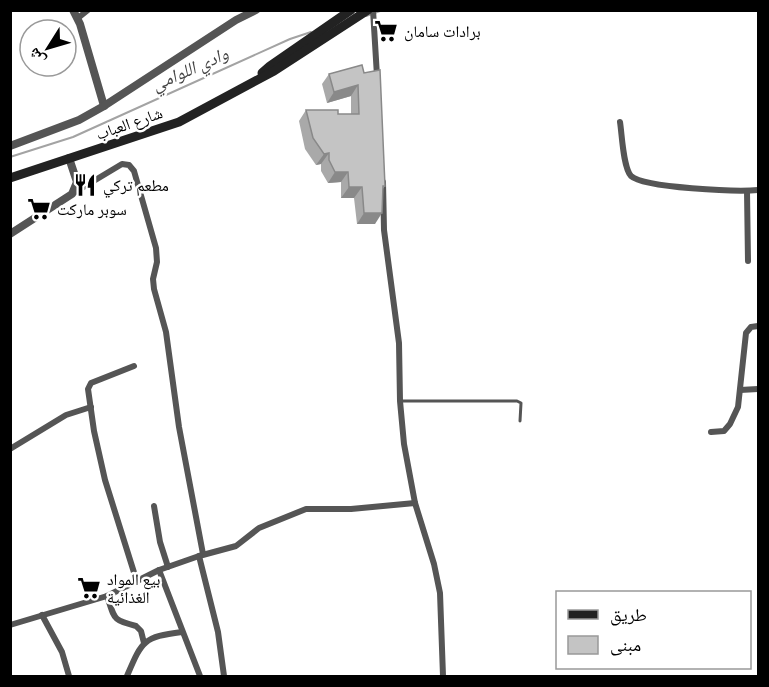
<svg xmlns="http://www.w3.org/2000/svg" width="769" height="687" font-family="'IBM Plex Sans','Noto Naskh Arabic',sans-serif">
	<rect width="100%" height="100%" fill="#fff"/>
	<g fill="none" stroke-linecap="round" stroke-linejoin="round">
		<g stroke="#a3a3a3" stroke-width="2">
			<polyline points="366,16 383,10"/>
			<polyline points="10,157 73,137 290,39 311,32"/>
		</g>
		<polyline stroke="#555" stroke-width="3" points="400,401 517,401 521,403 520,421"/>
		<g stroke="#555" stroke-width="6">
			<polyline points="373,10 377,76"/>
			<polyline points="78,18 88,10"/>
			<path d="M620,122c2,12 3,45 11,54 13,12 107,16 127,14"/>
			<polyline points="383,182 384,230 399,343 400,401 404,444 415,503 434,564 440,593 443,676"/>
			<polyline points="747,191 748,261"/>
			<polyline points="72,194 122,164 129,165 134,171 156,248 157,262 153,279 154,289 166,332 179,427 203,554"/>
			<polyline points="134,366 91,383 88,389 94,431 105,480 137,582"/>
			<polyline points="740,390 758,389"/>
			<polyline points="711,432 724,431 730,424 738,407 746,333 751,327 758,326"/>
			<polyline points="10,449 66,415 91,407"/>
			<polyline points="154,506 160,542 168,567"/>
			<polyline points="199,556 218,632 224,676"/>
			<polyline points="159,570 200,676"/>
			<path d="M107,596c8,23 5,24 29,30l5,5 3,12"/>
			<polyline points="42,615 62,652 69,676"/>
			<polyline points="10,625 107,596 159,570 199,556 236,546 259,528 306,509 351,509 415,503"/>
			<path d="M127,676c15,-35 16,-39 55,-44"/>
		</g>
		<g stroke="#555" stroke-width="8">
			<polyline points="73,10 80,24 104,106"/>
			<polyline points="10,146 79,120 104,106 236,20 256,10"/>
			<polyline points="10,234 72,194 77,182 69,158"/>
		</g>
		<g stroke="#222" stroke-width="9">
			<polyline points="262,73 270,66 351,10"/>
			<polyline points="10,178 179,122 274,71 368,10"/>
		</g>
	</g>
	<polygon fill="#a9a9a9" points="362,65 385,186 382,190 375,224 357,224 354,198 341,198 341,182 328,183 321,171 321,164 316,165 305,149 299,121 306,110 338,114 351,114 351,96 327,103 322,84 329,74"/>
	<g fill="#898989">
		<polygon points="358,85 351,96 327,103 334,92"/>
		<polygon points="329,153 321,164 316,165 324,154"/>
		<polygon points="335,172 348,172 341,182 328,183"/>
		<polygon points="349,187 362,187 354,198 341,198"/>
		<polygon points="364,213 382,213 375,224 357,224"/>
	</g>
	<polygon fill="#c4c4c4" stroke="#898989" stroke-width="1.5" points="362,65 364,73 380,70 385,186 383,186 382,213 364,213 362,187 349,187 348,172 335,172 329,160 329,153 324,154 313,138 306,110 338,110 338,114 359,114 358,85 334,92 329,74"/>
	<defs>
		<g id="supermarket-bare" transform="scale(1.8)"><path d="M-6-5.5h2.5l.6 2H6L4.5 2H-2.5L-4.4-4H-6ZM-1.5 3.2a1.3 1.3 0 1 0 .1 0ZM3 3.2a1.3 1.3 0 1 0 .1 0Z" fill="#000" stroke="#fff" stroke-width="2.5" paint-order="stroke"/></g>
		<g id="restaurant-bare" transform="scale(1.8)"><path d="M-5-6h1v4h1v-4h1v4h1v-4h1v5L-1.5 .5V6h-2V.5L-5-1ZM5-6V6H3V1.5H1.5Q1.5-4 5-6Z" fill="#000" stroke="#fff" stroke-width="2.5" paint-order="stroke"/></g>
	</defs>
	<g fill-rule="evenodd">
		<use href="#supermarket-bare" x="386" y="31"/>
		<use href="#restaurant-bare" x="85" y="185"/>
		<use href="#supermarket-bare" x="39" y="209"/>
		<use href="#supermarket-bare" x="89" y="588"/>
	</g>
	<g text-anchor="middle" stroke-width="5" stroke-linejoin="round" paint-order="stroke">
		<g font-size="16" fill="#000" stroke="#fff" text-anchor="start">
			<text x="404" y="37">برادات سامان</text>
			<text x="103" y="191">مطعم تركي</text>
			<text x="57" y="215">سوبر ماركت</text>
			<text x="107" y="585">بيع المواد<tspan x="107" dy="18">الغذائية</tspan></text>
		</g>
		<g font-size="16" fill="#000" stroke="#fff">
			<text transform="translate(129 123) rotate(-19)" y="6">شارع العباب</text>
		</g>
		<g font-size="18" font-style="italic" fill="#444" stroke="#fff">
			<text transform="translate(190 69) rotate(-24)" y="6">وادي اللوامي</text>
		</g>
	</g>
	<rect width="769" height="687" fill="none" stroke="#000000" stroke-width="24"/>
	<rect x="556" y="591" width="195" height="78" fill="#ffffff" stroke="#999999" stroke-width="1.5"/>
	<rect x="568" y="610" width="30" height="9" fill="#222222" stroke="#999999" stroke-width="1.5"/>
	<text x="610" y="621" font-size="18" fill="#000000">طريق</text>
	<rect x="568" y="636" width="30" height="18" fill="#c4c4c4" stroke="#999999" stroke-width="1.5"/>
	<text x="610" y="651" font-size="18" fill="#000000">مبنى</text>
	<g transform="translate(48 48) rotate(233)"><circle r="28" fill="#ffffff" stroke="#999999" stroke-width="1.5"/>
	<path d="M0-4.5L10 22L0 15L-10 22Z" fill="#000000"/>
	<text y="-9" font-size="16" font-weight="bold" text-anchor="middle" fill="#000000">ش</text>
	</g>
</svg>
